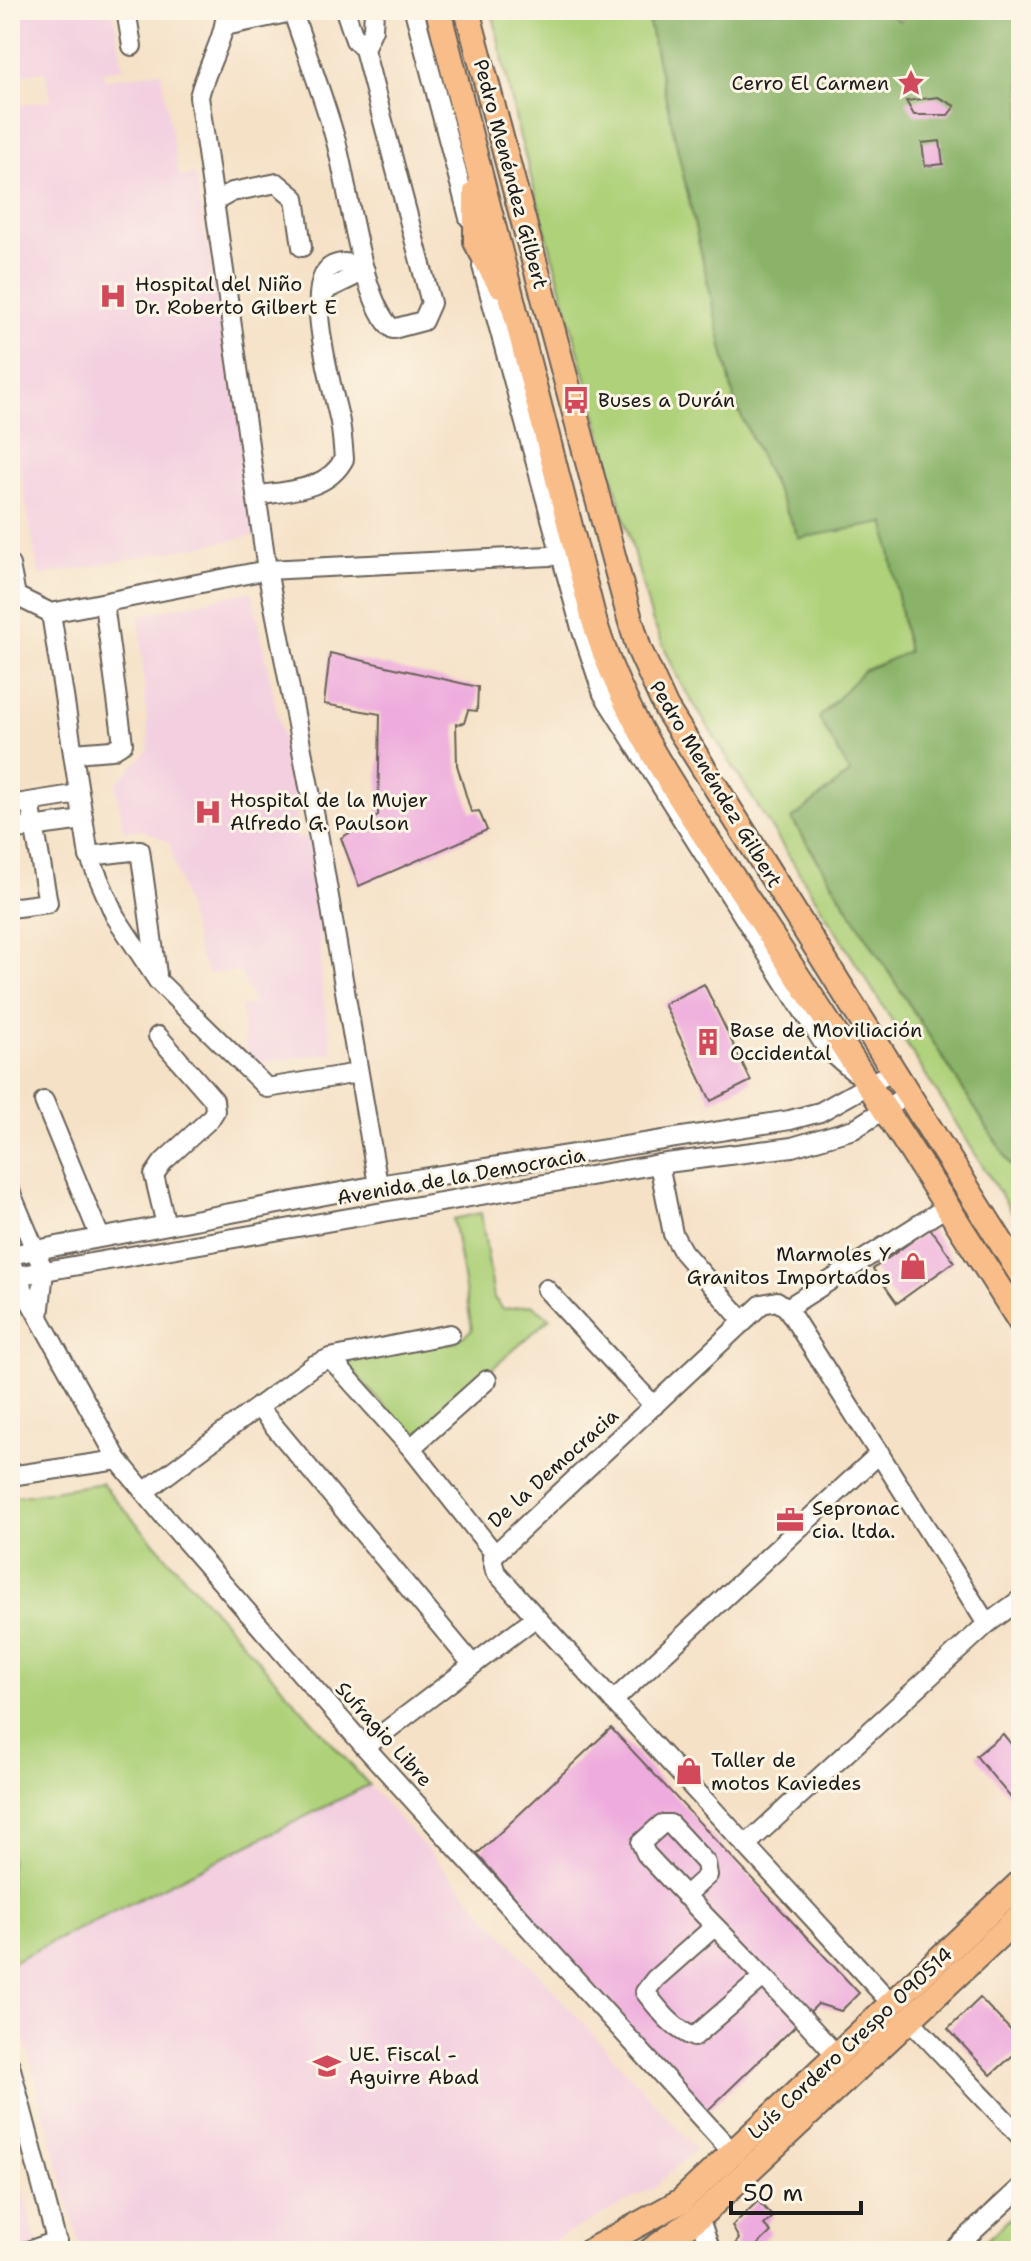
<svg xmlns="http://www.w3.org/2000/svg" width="1031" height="2261" font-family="'Shantell Sans',sans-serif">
	<rect width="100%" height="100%" fill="#fcf5e5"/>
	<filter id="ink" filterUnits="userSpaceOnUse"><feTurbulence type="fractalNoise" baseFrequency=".0125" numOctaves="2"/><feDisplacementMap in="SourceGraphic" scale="16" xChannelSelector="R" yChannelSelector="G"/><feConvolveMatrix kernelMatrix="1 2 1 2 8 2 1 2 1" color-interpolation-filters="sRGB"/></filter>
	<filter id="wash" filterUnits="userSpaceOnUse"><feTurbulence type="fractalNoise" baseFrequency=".006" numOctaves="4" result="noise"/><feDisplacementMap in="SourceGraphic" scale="32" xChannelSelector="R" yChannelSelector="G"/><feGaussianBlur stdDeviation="1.8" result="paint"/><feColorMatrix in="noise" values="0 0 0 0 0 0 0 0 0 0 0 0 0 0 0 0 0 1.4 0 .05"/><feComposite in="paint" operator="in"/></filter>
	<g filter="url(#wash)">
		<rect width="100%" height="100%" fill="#f5e1c6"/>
		<g fill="#f3cfe0">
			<polygon points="10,10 113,10 123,68 103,71 104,80 161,71 179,177 195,175 260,535 39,576 10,414 10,107 51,100 45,71 10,76"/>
			<polygon points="252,591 294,794 296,838 316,839 322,992 333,1053 247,1064 241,1007 254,1004 240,972 208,974 198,952 169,842 144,830 123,831 116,784 149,749 139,615"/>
			<polygon points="369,1785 696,2149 654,2187 534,2251 81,2251 10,1983 10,1963"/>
			<polygon points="10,2142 39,2251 10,2251"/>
		</g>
		<g fill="#aed179" stroke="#65764a" stroke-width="2">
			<polygon points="492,10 646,10 735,403 799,538 885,522 908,653 863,672 850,773 792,820 1021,1181 1021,1227 680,682 652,620 518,130"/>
			<polygon points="481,1213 494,1298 503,1309 533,1305 550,1318 413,1438 342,1359 455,1342 472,1330 453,1219"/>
			<polygon points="101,1483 369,1785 10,1963 10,1498"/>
			<polygon points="1011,2217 1021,2235 1021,2251 975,2251"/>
		</g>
		<polygon fill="#8ab369" stroke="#536842" stroke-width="2" points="646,10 883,10 900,21 907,10 1021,10 1021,1181 792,819 850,773 819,718 863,671 908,652 885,523 799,538 735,403"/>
		<g id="blocks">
			<g fill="#eeabdd">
				<polygon points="938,97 955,106 948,115 914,115 906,101"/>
				<polygon points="940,141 943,164 925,166 922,143"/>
				<polygon points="330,653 478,687 477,711 468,710 464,723 456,724 457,765 471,812 479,811 487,830 359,886 341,838 378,816 380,714 324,704"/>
				<polygon points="10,758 19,797 10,799"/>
				<polygon points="704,984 751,1081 711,1101 664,1004"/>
				<polygon points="930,1228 954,1262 897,1303 873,1269"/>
				<polygon points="611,1728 859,1993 841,2011 818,2004 704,2114 477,1854"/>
				<polygon points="1003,1734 1021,1756 1021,1810 976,1756"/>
				<polygon points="980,1998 1021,2041 1021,2048 991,2075 948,2029"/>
				<polygon points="758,2201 773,2217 764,2225 771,2232 751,2251 736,2251 741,2247 735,2244 739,2239 732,2226"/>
			</g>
		</g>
	</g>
	<g filter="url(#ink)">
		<use href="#blocks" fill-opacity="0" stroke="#686158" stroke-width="2"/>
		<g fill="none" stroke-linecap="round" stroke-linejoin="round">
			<g stroke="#686158" stroke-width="22">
				<g id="minor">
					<polyline points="126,10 132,46"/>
					<path d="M226,10c-1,30 -20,57 -27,87l68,473 52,268 59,347"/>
					<path d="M292,10c14,42 31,85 43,128 13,43 26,166 58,191l30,-8 8,-18 -67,-254 -9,-9 -10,-30"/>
					<polyline points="414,10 469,218"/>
					<polyline points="225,26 292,12"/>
					<polyline points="364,49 373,29 374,10"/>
					<polyline points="214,202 232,192 277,183 295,198 302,247"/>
					<polyline points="482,266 581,628 603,694 827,1049 853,1071"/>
					<polyline points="319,301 328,289 365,271"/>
					<path d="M256,496c33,-6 71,-5 88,-37 -1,-13 -2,-25 -4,-37 -6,-30 -43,-149 -3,-158 12,-3 19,1 28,7"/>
					<polyline points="10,565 16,596"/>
					<polyline points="10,597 16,596 51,613 267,570 570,555"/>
					<polyline points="51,613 89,856 115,916 158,981 267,1088 358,1073"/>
					<polyline points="73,753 112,750 123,743 104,604"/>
					<polyline points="10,805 79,794"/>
					<polyline points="10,830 83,820"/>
					<polyline points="89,856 140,850 157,974"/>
					<polyline points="10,908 48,903 30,802"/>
					<polyline points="158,1036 214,1100 215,1111 210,1119 163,1162 154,1175 166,1225"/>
					<polyline points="44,1101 100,1237"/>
					<polyline points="659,1164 673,1234 683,1252 744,1322"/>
					<polyline points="10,1191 44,1271 39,1317"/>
					<polyline points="10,1255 378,1185 790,1120 820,1112 895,1070"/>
					<polyline points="10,1258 16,1276 118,1460 163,1515 365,1747 733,2153"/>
					<polyline points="10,1277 659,1164 792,1147 854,1129 910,1093"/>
					<polyline points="546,1289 654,1406"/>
					<polyline points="787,1308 948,1206"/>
					<polyline points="330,1358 411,1448 494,1553"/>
					<polyline points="259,1408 473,1665"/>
					<polyline points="411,1448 487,1380"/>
					<polyline points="10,1476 118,1460"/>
					<polyline points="144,1492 314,1365 330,1358 450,1334"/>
					<polyline points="613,1701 880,1453"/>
					<polyline points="365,1747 536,1617"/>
					<polyline points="747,1844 987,1624 1021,1599"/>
					<path d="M685,1896l23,-21 -2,-12 -36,-39h-8l-21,19 5,11c62,67 129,131 189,200"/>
					<path d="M714,1927l-59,52 -10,13c14,18 28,37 49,45l68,-59"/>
					<polyline points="892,2004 536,1617 495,1571 492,1557 762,1304 777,1301 787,1308 987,1624"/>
					<polyline points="909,2019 1021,2137"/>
					<polyline points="10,2065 59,2251"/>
					<polyline points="699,2217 711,2251"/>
					<polyline points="28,2251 57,2241"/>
					<polyline points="952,2251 1021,2187"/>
				</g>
			</g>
			<g stroke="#686158" stroke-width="28">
				<g id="major">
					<path d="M438,10l157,614c34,111 107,204 169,301 87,132 173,264 257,398"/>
					<polyline points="467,10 630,619 639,649 666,708 1021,1274"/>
					<polyline points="476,192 476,242 500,285"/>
					<polyline points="590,2251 681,2201 1021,1882"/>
					<polyline points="650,2251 699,2217 1021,1915"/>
				</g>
			</g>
			<use href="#minor" stroke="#fff" stroke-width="18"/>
			<use href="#major" stroke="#f9bd89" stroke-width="24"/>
		</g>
	</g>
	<defs>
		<g id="sight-bare" transform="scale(2.16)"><path d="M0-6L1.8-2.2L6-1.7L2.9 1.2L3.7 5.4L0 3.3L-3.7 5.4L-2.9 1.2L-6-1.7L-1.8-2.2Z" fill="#d1495b" stroke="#fcf5e5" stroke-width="2.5" paint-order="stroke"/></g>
		<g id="hospital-bare" transform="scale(2.16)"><path d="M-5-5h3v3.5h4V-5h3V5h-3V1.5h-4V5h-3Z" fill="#d1495b" stroke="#fcf5e5" stroke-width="2.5" paint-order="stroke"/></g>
		<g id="bus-bare" transform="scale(2.16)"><path d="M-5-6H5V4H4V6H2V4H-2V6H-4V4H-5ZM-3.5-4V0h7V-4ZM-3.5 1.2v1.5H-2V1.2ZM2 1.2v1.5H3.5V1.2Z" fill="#d1495b" stroke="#fcf5e5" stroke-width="2.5" paint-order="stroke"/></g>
		<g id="building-bare" transform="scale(2.16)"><path d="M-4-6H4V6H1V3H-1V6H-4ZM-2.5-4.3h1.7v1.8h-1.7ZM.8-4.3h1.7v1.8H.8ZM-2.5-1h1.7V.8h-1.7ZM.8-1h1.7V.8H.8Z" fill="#d1495b" stroke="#fcf5e5" stroke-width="2.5" paint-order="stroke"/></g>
		<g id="shop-bare" transform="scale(2.16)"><path d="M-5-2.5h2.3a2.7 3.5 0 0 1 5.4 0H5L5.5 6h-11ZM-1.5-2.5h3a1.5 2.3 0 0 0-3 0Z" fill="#d1495b" stroke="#fcf5e5" stroke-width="2.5" paint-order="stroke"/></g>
		<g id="office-bare" transform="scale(2.16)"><path d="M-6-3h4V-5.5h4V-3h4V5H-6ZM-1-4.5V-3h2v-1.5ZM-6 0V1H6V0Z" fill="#d1495b" stroke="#fcf5e5" stroke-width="2.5" paint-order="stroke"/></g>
		<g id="school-bare" transform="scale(2.16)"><path d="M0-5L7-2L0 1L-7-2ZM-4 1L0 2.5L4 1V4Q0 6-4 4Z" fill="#d1495b" stroke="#fcf5e5" stroke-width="2.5" paint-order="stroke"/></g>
	</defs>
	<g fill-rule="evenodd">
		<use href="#sight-bare" x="911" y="83"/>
		<use href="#hospital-bare" x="113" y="296"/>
		<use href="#bus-bare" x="576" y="400"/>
		<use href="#hospital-bare" x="208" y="812"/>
		<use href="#building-bare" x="708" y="1042"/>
		<use href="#shop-bare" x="913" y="1266"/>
		<use href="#office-bare" x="790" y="1520"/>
		<use href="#shop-bare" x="689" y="1771"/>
		<use href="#school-bare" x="327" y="2066"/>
	</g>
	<g text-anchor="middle" stroke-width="6" stroke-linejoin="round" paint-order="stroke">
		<g font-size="20" fill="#1c1c1c" stroke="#fcf5e5" text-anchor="start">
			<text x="889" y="90" text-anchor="end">Cerro El Carmen</text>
			<text x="135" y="291">Hospital del Niño<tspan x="135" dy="23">Dr. Roberto Gilbert E</tspan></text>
			<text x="598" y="407">Buses a Durán</text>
			<text x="230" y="807">Hospital de la Mujer<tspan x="230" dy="23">Alfredo G. Paulson</tspan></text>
			<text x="730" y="1037">Base de Moviliación<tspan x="730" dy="23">Occidental</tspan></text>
			<text x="891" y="1261" text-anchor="end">Marmoles Y<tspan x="891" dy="23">Granitos Importados</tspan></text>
			<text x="812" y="1515">Sepronac<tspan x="812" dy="23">cia. ltda.</tspan></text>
			<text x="711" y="1767">Taller de<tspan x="711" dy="23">motos Kaviedes</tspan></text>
			<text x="349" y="2061">UE. Fiscal -<tspan x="349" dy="23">Aguirre Abad</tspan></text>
		</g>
		<g font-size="20" fill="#1c1c1c" stroke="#fcf5e5">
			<text transform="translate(511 174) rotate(75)" y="7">Pedro Menéndez Gilbert</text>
			<text transform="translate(716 784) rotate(59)" y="7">Pedro Menéndez Gilbert</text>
			<text transform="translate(461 1176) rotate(-10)" y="7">Avenida de la Democracia</text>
			<text transform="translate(553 1468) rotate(-42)" y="7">De la Democracia</text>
			<text transform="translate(384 1734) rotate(48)" y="7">Sufragio Libre</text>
			<text transform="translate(850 2043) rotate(-43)" y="7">Luís Cordero Crespo 090514</text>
		</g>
	</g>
	<rect width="1031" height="2261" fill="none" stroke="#fcf5e5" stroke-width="40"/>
	<path d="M731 2201v12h130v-12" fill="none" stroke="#1c1c1c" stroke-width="4"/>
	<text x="743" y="2201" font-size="24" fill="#1c1c1c" stroke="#fcf5e5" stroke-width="6" paint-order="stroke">50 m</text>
</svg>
